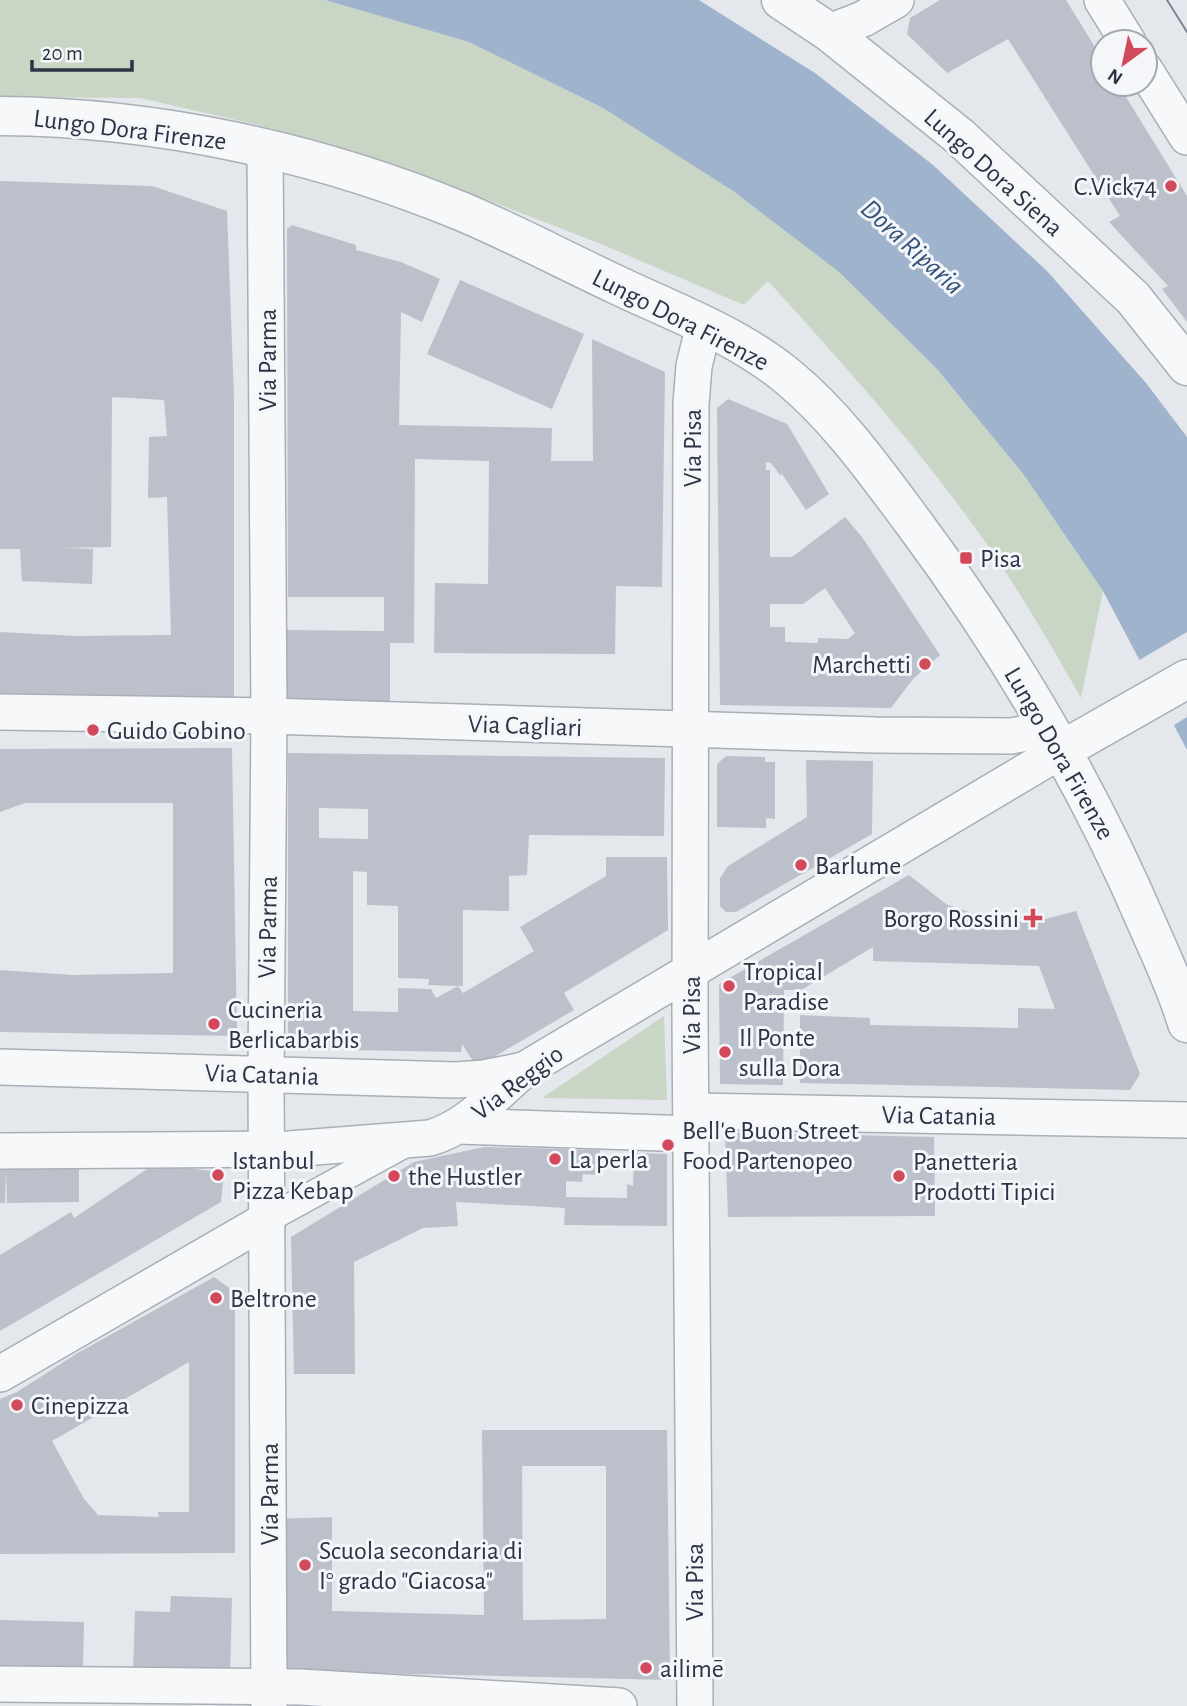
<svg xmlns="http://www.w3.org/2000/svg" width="1187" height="1706" font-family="'Alegreya Sans',sans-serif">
	<rect width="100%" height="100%" fill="#e4e7ec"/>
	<g fill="#c9d6c5">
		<path d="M0,0h325l144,42 134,66 130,83 106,81 98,97 87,106 79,116 -22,107c-34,-60 -69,-120 -110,-176 -62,-85 -133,-164 -203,-241l-24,24 -143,-61 -183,-71 -160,-48 -118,-27 -140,-1z"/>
		<polygon points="664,1016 667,1100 542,1098"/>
	</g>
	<polygon fill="#9fb4cc" points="325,0 699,0 815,73 933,165 1047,271 1146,383 1187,437 1187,750 1103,591 1024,475 937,369 839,272 733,191 603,108 469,42"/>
	<polygon fill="#e4e7ec" points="1187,632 1187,717 1171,727 1136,662"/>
	<g fill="#bbc0ca" fill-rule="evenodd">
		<polygon points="940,0 1066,0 1103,60 1103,84 1118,84 1187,196 1187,322 1162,289 1168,286 1109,222 1120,216 1008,39 947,73 907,34 910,18"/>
		<polygon points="0,181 152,186 227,211 234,397 234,698 0,695 0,632 75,636 171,635 167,497 148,498 149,437 167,436 164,400 112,397 111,547 62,548 93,549 92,584 22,581 20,549 0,549"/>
		<polygon points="292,225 356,245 356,250 401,262 440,279 422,322 401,312 399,425 552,428 551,461 593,461 592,339 665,372 662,587 616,586 615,654 434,653 435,583 488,584 489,461 415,459 414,643 390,643 390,702 286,700 285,630 384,631 384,597 288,597 287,229"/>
		<polygon points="460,280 584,334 552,409 427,354"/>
		<path d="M728,399l59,25 42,70 -23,16 -24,-36 -2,1 -9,-12 -5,-1v8h4v87h22l53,-40 17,20 78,118 -27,24 -22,29 -171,-3 -3,-297zM825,588l30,45 -7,6 -30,-1v5l-33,-1v-15h-15v-23h33z"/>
		<polygon points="232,748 237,1036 0,1032 0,970 72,975 173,973 173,803 25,803 0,812 0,749"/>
		<path d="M288,753l377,5 -1,78 -135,-1 -2,40 -18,1v35l-46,-1v76h-5l5,7 71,-42 -14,-24 86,-51v-19h61l1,73 -104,63 10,17 -97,57 -15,-23 -1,8 -173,-3zM319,808l49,1v30l-49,-1zM353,871l14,1v33l31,1v72l31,1 -1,6 30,1 -22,12 -5,-9 -33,-1v24l-45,-1z"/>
		<polygon points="726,756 765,757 765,762 775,762 775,819 766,818 766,828 717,827 717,764"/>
		<polygon points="806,760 873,761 872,834 736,912 726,912 720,906 720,878 728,866 807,817"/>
		<polygon points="909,875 946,904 991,920 1034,922 1076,911 1140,1074 1130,1090 800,1083 800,1015 870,1018 870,1025 1018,1028 1018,1008 1055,1009 1039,966 873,961 873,947 801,990 784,990 783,1085 720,1084 719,984"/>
		<polygon points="725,1132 934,1137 935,1216 728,1217"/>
		<polygon points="484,1147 600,1150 599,1175 583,1174 582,1182 566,1181 566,1197 627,1198 627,1184 633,1186 634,1153 667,1154 667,1226 564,1225 565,1208 456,1202 458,1226 423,1228 354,1262 355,1374 294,1374 291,1237 414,1162"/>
		<polygon points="0,1159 79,1161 79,1202 7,1203 6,1169 5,1203 0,1203"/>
		<polygon points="153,1165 224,1172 221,1202 0,1331 0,1255 71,1212 74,1218"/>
		<path d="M214,1277l21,15v261l-235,1v-155l17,-7 59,-38zM189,1362v150h-31l1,5 -61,-2 -14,-16 -32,-58z"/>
		<path d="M482,1430h185l3,250 -390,-9 -3,-152 55,-2v94l152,4zM522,1466h84v153l-83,1z"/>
		<polygon points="171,1596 232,1598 230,1677 133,1674 135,1611 170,1612"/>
		<polygon points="0,1620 84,1622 83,1669 0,1667"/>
	</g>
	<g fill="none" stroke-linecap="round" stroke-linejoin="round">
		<g stroke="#a9aeb7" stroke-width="29">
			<polyline id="pedestrian" points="268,1219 405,1144"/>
		</g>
		<g stroke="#a9aeb7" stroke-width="38">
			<g id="minor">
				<polyline points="1102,0 1128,42"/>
				<polyline points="829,32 863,19 896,0"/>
				<polyline points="1145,70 1187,137"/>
				<polyline points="265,148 269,716 266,1074 269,1706"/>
				<polyline points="0,712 269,716 875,735 1011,736 1049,729"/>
				<polyline points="0,1067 456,1080 484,1078 524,1070"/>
				<polyline points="692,1111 1187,1120"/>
				<polyline points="459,1126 692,1134"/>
				<path d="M0,1151l289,-2 141,-11c38,-11 64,-43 94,-68l538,-320"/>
				<polyline points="0,1374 268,1219"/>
				<polyline points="0,1684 300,1687 619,1706"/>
				<polyline points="695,1706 690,1017 691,404 694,366 704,325"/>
			</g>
		</g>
		<g stroke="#a9aeb7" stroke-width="41">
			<g id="tertiary">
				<polyline points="781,0 829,32 959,136 1133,298 1187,366"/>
				<path d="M0,116c158,1 318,36 463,96 52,22 103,49 154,73 57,27 120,50 170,91 49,40 88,95 126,146 93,125 174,261 235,404 14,32 29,63 39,97"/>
				<polyline points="1062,750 1187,679"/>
			</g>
		</g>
		<use href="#pedestrian" stroke="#f7f8fa" stroke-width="26"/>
		<use href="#minor" stroke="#f7f8fa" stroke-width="35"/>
		<use href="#tertiary" stroke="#f7f8fa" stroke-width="38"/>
		<polyline stroke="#7d8696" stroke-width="2" points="1167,0 1187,32"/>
	</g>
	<g fill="#d1495b" stroke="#f4f6f9" stroke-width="2.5">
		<circle cx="1171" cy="186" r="7"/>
		<rect x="959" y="551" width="14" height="14" rx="3.5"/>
		<circle cx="925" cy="664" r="7"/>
		<circle cx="93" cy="730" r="7"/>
		<circle cx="801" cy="865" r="7"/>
		<path d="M1029.5 907.5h7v7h7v7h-7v7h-7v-7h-7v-7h7z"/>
		<circle cx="729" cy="986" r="7"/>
		<circle cx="214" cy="1024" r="7"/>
		<circle cx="725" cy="1052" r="7"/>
		<circle cx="668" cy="1145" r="7"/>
		<circle cx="555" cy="1159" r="7"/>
		<circle cx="218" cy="1175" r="7"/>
		<circle cx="394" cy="1176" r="7"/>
		<circle cx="899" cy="1176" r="7"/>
		<circle cx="216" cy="1298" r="7"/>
		<circle cx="17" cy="1405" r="7"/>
		<circle cx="305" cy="1565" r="7"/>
		<circle cx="646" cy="1668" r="7"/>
	</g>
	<g text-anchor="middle" stroke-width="6" stroke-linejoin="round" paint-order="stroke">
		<g font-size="26" fill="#2b3445" stroke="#f4f6f9">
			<text transform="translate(130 129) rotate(7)" y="9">Lungo Dora Firenze</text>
			<text transform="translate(994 172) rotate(42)" y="9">Lungo Dora Siena</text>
			<text transform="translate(681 319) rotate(27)" y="9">Lungo Dora Firenze</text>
			<text transform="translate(267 360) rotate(-90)" y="9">Via Parma</text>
			<text transform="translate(692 448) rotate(-90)" y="9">Via Pisa</text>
			<text transform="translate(525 725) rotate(2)" y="9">Via Cagliari</text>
			<text transform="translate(1060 753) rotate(60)" y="9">Lungo Dora Firenze</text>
			<text transform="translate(267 927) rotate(-89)" y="9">Via Parma</text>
			<text transform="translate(691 1015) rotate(-90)" y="9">Via Pisa</text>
			<text transform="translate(262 1074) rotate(2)" y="9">Via Catania</text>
			<text transform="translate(517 1082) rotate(-37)" y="9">Via Reggio</text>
			<text transform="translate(939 1115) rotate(1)" y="9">Via Catania</text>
			<text transform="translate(269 1494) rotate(-90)" y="9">Via Parma</text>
			<text transform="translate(694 1582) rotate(-90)" y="9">Via Pisa</text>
		</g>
		<g font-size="26" fill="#2b3445" stroke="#f4f6f9" text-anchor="start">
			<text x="1157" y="195" text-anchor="end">C.Vick74</text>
			<text x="980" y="567">Pisa</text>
			<text x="911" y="673" text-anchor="end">Marchetti</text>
			<text x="107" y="739">Guido Gobino</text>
			<text x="815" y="874">Barlume</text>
			<text x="1019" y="927" text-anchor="end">Borgo Rossini</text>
			<text x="743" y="980">Tropical<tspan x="743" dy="30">Paradise</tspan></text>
			<text x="228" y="1018">Cucineria<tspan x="228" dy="30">Berlicabarbis</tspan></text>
			<text x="739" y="1046">Il Ponte<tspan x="739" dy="30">sulla Dora</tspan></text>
			<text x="682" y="1139">Bell'e Buon Street<tspan x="682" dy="30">Food Partenopeo</tspan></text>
			<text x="569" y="1168">La perla</text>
			<text x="232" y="1169">Istanbul<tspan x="232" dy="30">Pizza Kebap</tspan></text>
			<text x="913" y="1170">Panetteria<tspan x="913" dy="30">Prodotti Tipici</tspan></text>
			<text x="408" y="1185">the Hustler</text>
			<text x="230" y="1307">Beltrone</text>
			<text x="31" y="1414">Cinepizza</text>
			<text x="319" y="1559">Scuola secondaria di<tspan x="319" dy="30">I° grado "Giacosa"</tspan></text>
			<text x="660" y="1677">ailimē</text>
		</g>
		<g font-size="28" font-style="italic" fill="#34527a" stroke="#f4f6f9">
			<text transform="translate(913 246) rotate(42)" y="10">Dora Riparia</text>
		</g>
	</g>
	<g transform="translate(1124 63) rotate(213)"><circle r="33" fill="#f4f6f9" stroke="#a4a8b1" stroke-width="2"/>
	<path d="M0-5L12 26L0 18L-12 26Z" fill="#d1495b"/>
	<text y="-10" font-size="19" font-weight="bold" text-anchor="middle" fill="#2b3445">N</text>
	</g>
	<path d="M32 60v10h100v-10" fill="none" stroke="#2b3445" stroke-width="3.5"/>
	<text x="42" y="60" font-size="21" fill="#2b3445" stroke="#f4f6f9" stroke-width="5" paint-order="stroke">20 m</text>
</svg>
